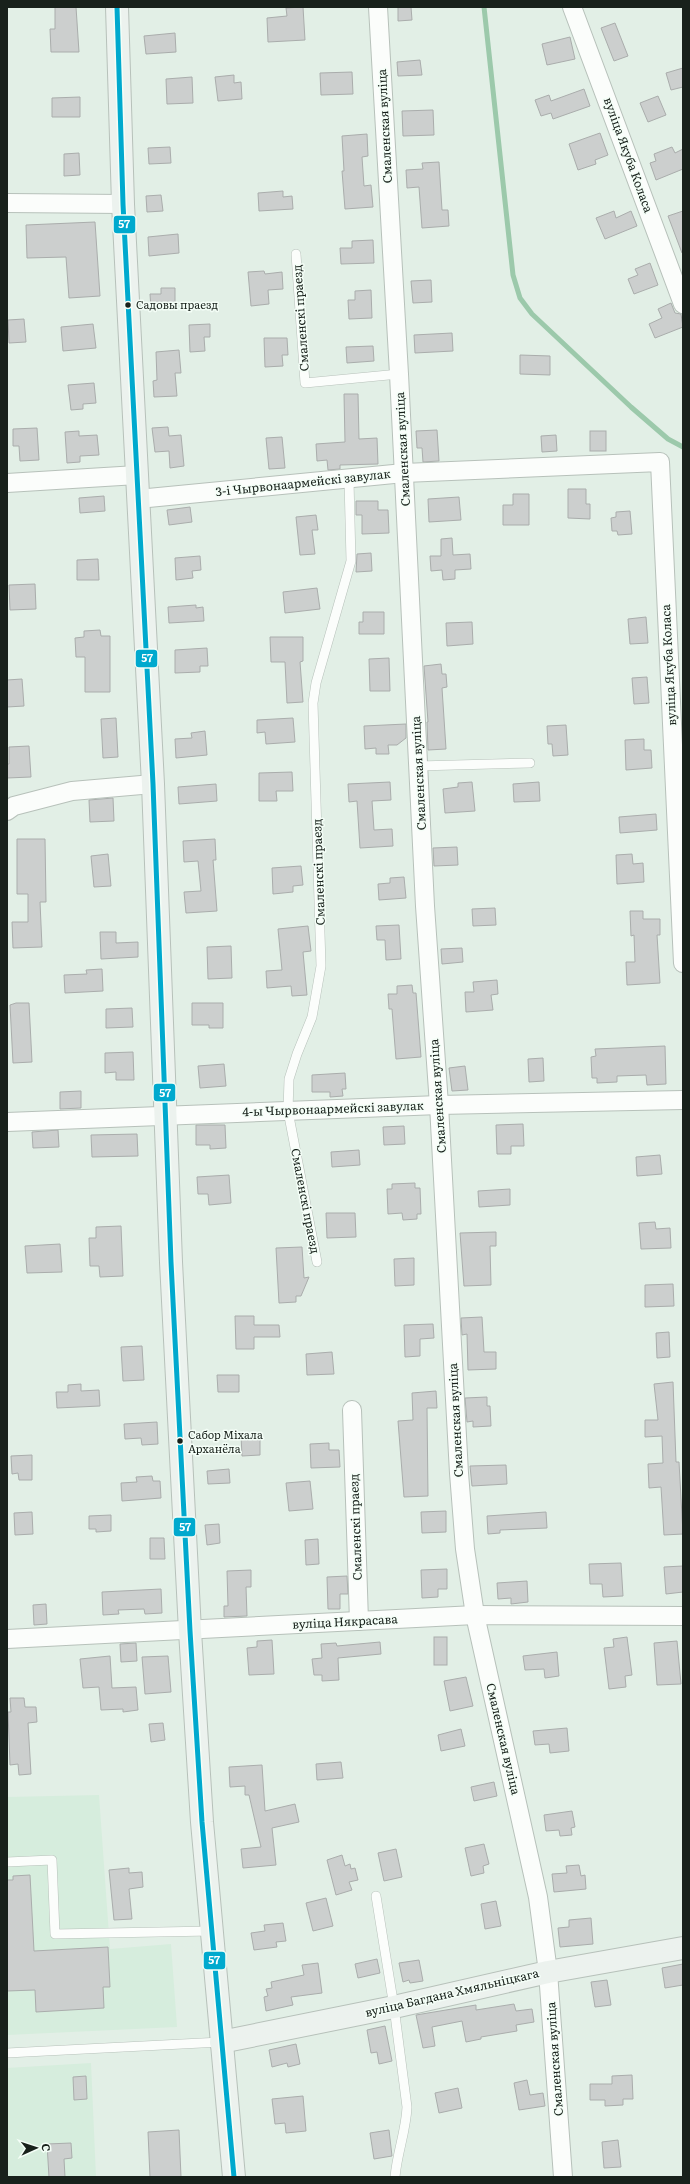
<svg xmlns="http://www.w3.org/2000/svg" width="690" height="2184" font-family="Literata,serif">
	<rect width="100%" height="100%" fill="#e2efe6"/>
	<g fill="#d6eddd">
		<polygon points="99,1795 110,1949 171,1944 177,2027 7,2035 7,1797"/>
		<polygon points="91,2063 96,2177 7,2177 7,2068"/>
	</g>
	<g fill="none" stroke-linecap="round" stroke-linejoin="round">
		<polyline stroke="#9cc9ab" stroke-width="5" points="484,7 513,275 520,298 532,314 631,407 668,439 683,447"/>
	</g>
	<g fill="#cccfce" stroke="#aaadac">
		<polygon points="55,7 76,7 79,52 51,52 50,29 55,29"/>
		<polygon points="303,7 305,40 268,42 267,18 287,16 286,8"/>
		<polygon points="398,7 411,7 412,20 398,21"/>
		<polygon points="615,23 628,56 614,61 601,28"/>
		<polygon points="175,33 176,52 146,54 144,36"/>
		<polygon points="570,37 575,59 547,65 542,44"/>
		<polygon points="420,60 422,75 398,76 397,62"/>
		<polygon points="683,68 683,87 671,90 666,73"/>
		<polygon points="352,72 353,94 321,95 320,73"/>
		<polygon points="234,75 234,83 241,82 242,99 218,101 215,77"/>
		<polygon points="192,77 193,103 167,104 166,79"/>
		<polygon points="584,89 590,106 553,119 551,113 541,116 535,100 549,95 551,101"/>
		<polygon points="658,96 666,115 648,122 640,103"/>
		<polygon points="80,97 80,117 52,117 52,98"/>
		<polygon points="433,110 434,135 403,136 402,111"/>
		<polygon points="600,133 608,155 595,160 596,164 578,170 569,144"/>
		<polygon points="367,134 368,156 362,157 364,186 371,185 373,207 345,209 342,171 344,171 342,136"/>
		<polygon points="170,147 171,163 149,164 148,148"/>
		<polygon points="672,147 675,153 683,149 683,169 656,180 650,163 656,161 654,154"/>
		<polygon points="79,153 80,175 64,176 64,154"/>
		<polygon points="439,162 442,210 448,210 449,226 422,228 419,187 407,188 406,170 423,169 422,163"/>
		<polygon points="283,191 283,197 292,196 293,209 259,211 258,193"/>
		<polygon points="161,195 163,211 147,212 146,196"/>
		<polygon points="614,211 616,218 631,211 637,226 605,239 596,218"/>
		<polygon points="683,211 683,253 682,253 668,216"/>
		<polygon points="95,222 100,296 69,298 66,257 27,258 26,225"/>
		<polygon points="178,234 179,253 149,256 148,237"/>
		<polygon points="373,240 374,263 341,264 340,248 352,248 352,241"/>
		<polygon points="650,263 658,285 634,294 628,279 638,275 635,269"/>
		<polygon points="264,271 265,274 282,272 283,289 268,290 269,304 251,306 248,272"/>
		<polygon points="431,280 432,302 413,303 411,281"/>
		<polygon points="161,288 175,288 175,308 151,309 150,294 161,294"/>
		<polygon points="371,290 372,318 349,319 348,300 355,300 355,291"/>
		<polygon points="671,303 675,313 681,314 683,327 655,338 649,324 662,318 658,309"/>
		<polygon points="24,319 26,342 9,343 8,320"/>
		<polygon points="93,324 96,348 63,351 61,327"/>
		<polygon points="210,324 210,337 204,337 205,351 190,352 189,325"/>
		<polygon points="452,333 453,351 415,353 414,335"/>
		<polygon points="264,338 287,338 288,355 282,355 283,366 265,367"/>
		<polygon points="373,346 374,361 347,363 346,347"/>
		<polygon points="179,350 181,373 175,373 177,396 154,397 153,381 157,380 156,352"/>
		<polygon points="520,355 550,356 550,375 520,374"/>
		<polygon points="94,383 96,403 83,404 83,409 71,410 68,385"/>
		<polygon points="344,394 358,394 359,439 377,438 378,464 340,465 340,469 328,470 327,460 317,461 316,444 345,442"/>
		<polygon points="168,427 169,436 181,435 184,466 170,468 169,451 155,452 152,428"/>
		<polygon points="37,428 39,460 20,461 19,446 13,446 13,429"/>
		<polygon points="437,430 439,461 423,462 422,448 417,448 416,431"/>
		<polygon points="79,431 79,436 97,435 99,455 80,456 80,462 67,463 65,432"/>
		<rect x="590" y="431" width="16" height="20"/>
		<polygon points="556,435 557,451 542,452 541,436"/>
		<polygon points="282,437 285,468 269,469 266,438"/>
		<polygon points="568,489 586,489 586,504 590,504 590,519 568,518"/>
		<polygon points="513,494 529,494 529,525 503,525 503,505 513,505"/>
		<polygon points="104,496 105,511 80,513 79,498"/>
		<polygon points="459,497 461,520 429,522 428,499"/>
		<polygon points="356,501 378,501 378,510 388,510 389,533 362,534 362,515 356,515"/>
		<polygon points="190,507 192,522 169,525 167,510"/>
		<polygon points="630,511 632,534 618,535 617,531 612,531 611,518 616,517 616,512"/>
		<polygon points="316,515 318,530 312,530 315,554 300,555 296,517"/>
		<polygon points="452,538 453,555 470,554 471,569 455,570 455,579 443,580 442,570 431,571 430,556 441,556 441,539"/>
		<polygon points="371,553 372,571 356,572 357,554"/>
		<polygon points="200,556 201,570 192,571 193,578 176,580 175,558"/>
		<polygon points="98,559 99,580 77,580 77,560"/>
		<polygon points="35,584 36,609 10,610 9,585"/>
		<polygon points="317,588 320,609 285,613 283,592"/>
		<polygon points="196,605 196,608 203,607 204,621 169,623 168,607"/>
		<polygon points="363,612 384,612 384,634 359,634 359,622 363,622"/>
		<polygon points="646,617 648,643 630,644 628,619"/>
		<polygon points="472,622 473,644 447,646 446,623"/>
		<polygon points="100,630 101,636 110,636 110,692 85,692 85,657 76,657 75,638 84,637 84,631"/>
		<polygon points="270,637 303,637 303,661 300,662 303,702 287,703 285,662 271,662"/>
		<polygon points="207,648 208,666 200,666 200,672 175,673 175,650"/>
		<polygon points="389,658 390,691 370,691 369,659"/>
		<polygon points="441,664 442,674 446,674 447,687 442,688 446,749 428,750 427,722 428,722 424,666"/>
		<polygon points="647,677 649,703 634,704 632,678"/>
		<polygon points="22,679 24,706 7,707 7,680"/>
		<polygon points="116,718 118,757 103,758 101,719"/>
		<polygon points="293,718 295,742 266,744 265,732 257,733 257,720"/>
		<polygon points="406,724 406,738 397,745 388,745 389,754 376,754 376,748 365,749 364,726"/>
		<polygon points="566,725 568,755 553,756 552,744 548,744 547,726"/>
		<polygon points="205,731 207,755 176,758 175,739 192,738 191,733"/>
		<polygon points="644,739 644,750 651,750 652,768 626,770 625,740"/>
		<polygon points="29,746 31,777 7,778 7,764 9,764 9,747"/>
		<polygon points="292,772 293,791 276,791 277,801 259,801 259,773"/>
		<polygon points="390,782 391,800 372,801 374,830 392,829 393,846 360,848 357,801 349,802 348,784"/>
		<polygon points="472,782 475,811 445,813 443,789 458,787 458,783"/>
		<polygon points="539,782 540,801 514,802 513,784"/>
		<polygon points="216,784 217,801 179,804 178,787"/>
		<polygon points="113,798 114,821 90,822 89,800"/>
		<polygon points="656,814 657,830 620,833 619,817"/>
		<polygon points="17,839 45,839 46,902 40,902 42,947 13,948 12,922 28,922 28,894 17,894"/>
		<polygon points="215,839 216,860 213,860 217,911 186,913 184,892 201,891 198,861 184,862 183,841"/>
		<polygon points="457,847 458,865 434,866 433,848"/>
		<polygon points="108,854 111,886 94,887 91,856"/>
		<polygon points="632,854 633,864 643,863 644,882 617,884 616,855"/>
		<polygon points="301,866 303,885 293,886 293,892 273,894 272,868"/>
		<polygon points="404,877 406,898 379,900 378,884 390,883 390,878"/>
		<polygon points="495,908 496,925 473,926 472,909"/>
		<polygon points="630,911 643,911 643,919 660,919 660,935 657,935 660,983 627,985 626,962 635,962 634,935 631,936"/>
		<polygon points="399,925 401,959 386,960 385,940 377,940 376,926"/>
		<polygon points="308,926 311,951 303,952 307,995 292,996 291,986 267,988 266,971 282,970 278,929"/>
		<polygon points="100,932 116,932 116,943 138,942 138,957 101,959"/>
		<polygon points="231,946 232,978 208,979 207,947"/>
		<polygon points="462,948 463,962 442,964 441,949"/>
		<polygon points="102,969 103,991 65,993 64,975 87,974 86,970"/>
		<polygon points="497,980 498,994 491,995 493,1010 466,1012 465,992 474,992 473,982"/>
		<polygon points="412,985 413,993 416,993 421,1057 396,1059 392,1009 389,1009 388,994 397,994 397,986"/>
		<polygon points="16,1003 29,1003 32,1062 13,1063 10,1005"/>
		<polygon points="192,1003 223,1003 223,1028 209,1028 209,1025 192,1025"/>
		<polygon points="132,1008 133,1027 106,1028 106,1009"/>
		<polygon points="665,1046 666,1084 647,1085 646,1075 617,1076 617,1082 597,1083 597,1078 592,1078 591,1057 596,1056 595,1049"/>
		<polygon points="133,1052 134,1080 116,1080 116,1072 105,1073 105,1053"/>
		<polygon points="543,1058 544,1081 529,1082 528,1059"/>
		<polygon points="224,1064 226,1086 200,1088 198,1066"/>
		<polygon points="465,1066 468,1090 452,1091 449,1068"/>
		<polygon points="345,1073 346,1089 342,1089 343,1096 330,1097 330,1092 312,1092 312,1075"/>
		<polygon points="81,1091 81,1108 60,1109 60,1092"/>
		<polygon points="523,1124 524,1146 511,1146 511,1154 497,1154 496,1125"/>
		<polygon points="196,1125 225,1125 226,1148 210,1149 210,1145 196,1145"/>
		<polygon points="404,1126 405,1144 384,1145 383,1127"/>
		<polygon points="58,1130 59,1147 33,1148 32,1132"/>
		<polygon points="137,1134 138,1156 92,1157 91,1135"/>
		<polygon points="359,1150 360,1165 332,1167 331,1152"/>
		<polygon points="660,1155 662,1174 637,1176 636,1157"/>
		<polygon points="229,1175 231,1203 209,1205 208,1194 198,1194 197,1177"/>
		<polygon points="415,1183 415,1188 420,1188 421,1214 417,1214 417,1219 403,1220 402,1213 388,1214 387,1189 392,1189 392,1184"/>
		<polygon points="510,1189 510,1205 479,1207 478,1191"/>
		<polygon points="326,1213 355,1213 356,1237 327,1238"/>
		<polygon points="655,1222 656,1229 670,1228 671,1248 641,1249 639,1223"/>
		<polygon points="121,1226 123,1276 100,1277 99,1266 90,1266 89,1238 96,1238 96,1227"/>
		<polygon points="496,1232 496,1246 490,1246 491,1285 464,1286 460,1233"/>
		<polygon points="60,1244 62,1272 27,1273 25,1246"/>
		<polygon points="302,1247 304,1278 309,1277 301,1296 296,1296 296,1302 279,1303 276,1248"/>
		<polygon points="414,1258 414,1285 395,1286 394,1259"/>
		<polygon points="673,1284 674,1306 645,1307 645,1285"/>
		<polygon points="235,1316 254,1316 254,1325 279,1325 280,1337 254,1337 254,1349 236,1349"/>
		<polygon points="482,1317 484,1352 496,1352 496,1369 468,1370 467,1334 462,1335 461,1318"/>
		<polygon points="433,1324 434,1338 420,1339 420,1356 405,1357 404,1325"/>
		<polygon points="669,1332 670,1357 657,1358 656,1333"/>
		<polygon points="142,1346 144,1380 123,1381 121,1347"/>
		<polygon points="332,1352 334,1374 307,1375 306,1354"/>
		<polygon points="217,1375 239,1375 239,1392 218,1392"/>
		<polygon points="673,1382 676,1462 679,1462 683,1534 664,1535 661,1487 649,1488 648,1464 663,1463 662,1436 645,1437 645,1420 658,1420 654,1384"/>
		<polygon points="81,1384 81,1391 99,1390 100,1406 57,1408 56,1392 68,1392 68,1385"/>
		<polygon points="436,1391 437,1408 427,1408 428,1496 404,1497 398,1421 413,1420 412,1393"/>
		<polygon points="487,1397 487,1406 490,1406 491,1426 473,1427 473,1421 467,1422 465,1398"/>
		<polygon points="157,1422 158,1444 142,1445 141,1438 125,1439 124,1424"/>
		<polygon points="260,1434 260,1455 242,1456 241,1435"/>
		<polygon points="329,1443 329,1450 339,1450 340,1467 311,1468 310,1444"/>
		<polygon points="32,1455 32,1480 19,1480 18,1473 12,1474 11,1456"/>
		<polygon points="506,1465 507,1484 472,1486 470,1466"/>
		<polygon points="229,1469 230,1483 208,1484 207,1471"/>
		<polygon points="152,1476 153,1481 160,1481 161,1498 122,1501 121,1483 137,1482 136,1477"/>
		<polygon points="310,1481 313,1509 289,1511 286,1483"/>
		<polygon points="446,1511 446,1532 422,1533 421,1512"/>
		<polygon points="32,1512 33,1534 15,1535 14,1513"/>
		<polygon points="546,1512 547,1528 500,1530 500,1533 488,1534 487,1516"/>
		<polygon points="111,1515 111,1531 96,1532 96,1529 89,1529 89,1516"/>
		<polygon points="219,1524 220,1543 207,1545 205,1525"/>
		<polygon points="150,1538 164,1538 165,1559 150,1559"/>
		<polygon points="318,1539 319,1564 306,1565 305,1540"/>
		<polygon points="621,1563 623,1596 603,1597 602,1584 590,1584 589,1564"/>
		<polygon points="683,1566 683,1592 666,1594 664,1567"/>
		<polygon points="447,1569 447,1589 438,1589 438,1597 422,1598 421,1570"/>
		<polygon points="251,1570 251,1587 246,1587 247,1616 224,1617 224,1606 228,1606 227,1571"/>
		<polygon points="347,1576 348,1594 340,1594 340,1609 328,1609 327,1577"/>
		<polygon points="527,1581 528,1602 511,1604 511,1598 498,1599 497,1583"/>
		<polygon points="161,1589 162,1613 145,1614 144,1609 118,1610 119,1614 103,1615 102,1592"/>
		<polygon points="46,1604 47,1624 34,1625 33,1605"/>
		<rect x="434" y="1637" width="13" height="28"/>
		<polygon points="627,1637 632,1675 625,1676 626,1687 609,1689 604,1648 614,1647 613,1639"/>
		<polygon points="272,1640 274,1674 249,1675 247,1648 257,1647 257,1641"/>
		<polygon points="677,1641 681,1684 657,1685 654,1643"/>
		<polygon points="380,1642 381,1654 338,1658 339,1680 322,1681 322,1675 314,1675 312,1659 322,1658 321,1644 336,1643 337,1646"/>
		<polygon points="136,1643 137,1661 121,1662 120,1644"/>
		<polygon points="557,1652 559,1676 545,1678 544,1669 525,1670 523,1656"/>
		<polygon points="110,1656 112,1688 136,1687 138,1710 123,1712 123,1709 101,1710 99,1687 83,1688 80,1659"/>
		<polygon points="168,1656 171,1692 145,1694 142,1657"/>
		<polygon points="466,1677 473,1706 450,1711 444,1681"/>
		<polygon points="10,1698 24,1698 25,1707 36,1707 37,1722 28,1723 31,1774 19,1775 18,1764 10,1765 8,1712 11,1712"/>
		<polygon points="163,1723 165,1740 151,1742 149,1724"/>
		<polygon points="567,1728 569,1751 550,1753 549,1744 535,1745 533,1731"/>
		<polygon points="461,1729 465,1746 441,1751 438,1735"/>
		<polygon points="341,1762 343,1778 317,1780 316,1764"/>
		<polygon points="262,1765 265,1811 295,1804 299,1822 272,1828 276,1865 243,1868 241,1849 261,1847 249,1795 245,1795 245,1786 230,1787 229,1767"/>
		<polygon points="494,1782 497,1796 474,1801 471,1787"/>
		<polygon points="572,1811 575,1827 571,1828 572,1835 560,1836 559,1830 546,1831 544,1815"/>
		<polygon points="484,1844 489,1864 483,1866 484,1873 471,1876 465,1848"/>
		<polygon points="396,1849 402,1877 384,1881 378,1853"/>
		<polygon points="342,1855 345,1866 350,1864 351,1869 355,1868 358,1880 349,1882 352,1890 336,1895 327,1860"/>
		<polygon points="579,1865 581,1876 585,1875 586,1889 554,1892 552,1874 567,1873 566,1866"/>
		<polygon points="129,1868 129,1873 142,1872 143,1887 129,1889 132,1919 114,1920 109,1870"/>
		<polygon points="30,1875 34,1951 108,1947 110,1987 103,1987 104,2008 36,2012 35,1990 7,1991 7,1880 13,1880 13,1876"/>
		<polygon points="326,1898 333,1926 313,1931 306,1903"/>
		<polygon points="496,1901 501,1926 485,1929 481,1904"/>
		<polygon points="591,1918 593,1944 560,1947 558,1928 569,1927 569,1920"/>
		<polygon points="283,1923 286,1941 276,1942 277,1947 254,1950 251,1933 265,1931 264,1925"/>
		<polygon points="377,1959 380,1973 358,1978 355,1964"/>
		<polygon points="419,1960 423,1981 410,1983 409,1980 403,1982 399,1963"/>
		<polygon points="318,1963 322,1993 291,1997 293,2005 266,2011 264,1997 268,1996 266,1989 272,1988 271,1982 304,1975 302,1965"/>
		<polygon points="683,1964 683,1985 665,1988 662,1968"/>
		<polygon points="607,1980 611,2005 595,2007 591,1982"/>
		<polygon points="514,2004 516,2011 532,2009 534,2022 516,2025 517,2031 481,2037 481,2039 466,2042 462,2021 432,2027 435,2046 423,2048 416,2015 476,2005 476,2010"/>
		<polygon points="385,2026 392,2061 379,2064 377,2052 371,2053 367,2030"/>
		<polygon points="296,2044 300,2064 288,2067 287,2063 272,2067 269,2050"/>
		<polygon points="632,2075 633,2099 623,2099 623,2105 605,2106 605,2100 590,2100 590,2084 612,2084 612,2076"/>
		<polygon points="86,2076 87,2099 74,2100 73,2077"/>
		<polygon points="527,2080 530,2095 543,2093 545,2106 519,2110 514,2083"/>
		<polygon points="458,2088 462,2108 439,2113 435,2093"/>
		<polygon points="303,2096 306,2131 286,2133 285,2123 275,2124 272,2099"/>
		<polygon points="179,2130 181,2177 150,2177 148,2132"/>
		<polygon points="389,2130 392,2156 374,2159 370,2133"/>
		<polygon points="618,2140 621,2167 604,2168 602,2142"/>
		<polygon points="71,2143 72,2158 64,2159 65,2177 49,2177 47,2144"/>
	</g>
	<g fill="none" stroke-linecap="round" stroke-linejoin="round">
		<g stroke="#b7c1ba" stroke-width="10">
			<g id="lane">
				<polyline points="296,254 305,383 399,374"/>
				<polyline points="418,766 530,763"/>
				<polyline points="317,1262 288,1111 289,1079 297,1054 312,1017 321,966 313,703 316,683 351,561 349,480"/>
				<polyline points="7,1862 52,1860 55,1934 211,1931"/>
				<path d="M376,1896l18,111 13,100c-1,24 -10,46 -12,70"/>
				<polyline points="7,2053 221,2042"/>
			</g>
		</g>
		<g stroke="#b7c1ba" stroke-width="20">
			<g id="street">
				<polyline points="378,7 399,374 425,906 439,1105 459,1473 465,1549 475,1615 538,1897 548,1972 563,2177"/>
				<polyline points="572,7 683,304"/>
				<polyline points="7,203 123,204"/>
				<polyline points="7,483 137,475"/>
				<polyline points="138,499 404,473 660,462 683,963"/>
				<polyline points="7,811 14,806 72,791 153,784"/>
				<polyline points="7,1122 439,1105 683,1100"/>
				<polyline points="352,1410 359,1621"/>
				<polyline points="7,1639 475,1615 683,1616"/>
			</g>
		</g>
		<g stroke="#b7c1ba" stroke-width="24">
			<g id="secondary">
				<polyline points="117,7 123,204 153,784 171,1262 190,1631 202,1822 234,2177"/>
				<polyline points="221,2042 394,2007 548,1972 683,1948"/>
			</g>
		</g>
		<use href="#lane" stroke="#fbfdfb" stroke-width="9"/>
		<use href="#street" stroke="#fbfdfb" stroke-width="18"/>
		<use href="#secondary" stroke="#ecf2ee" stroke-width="22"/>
		<g stroke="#f4fef7" stroke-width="8">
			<polyline id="bus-1" points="117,7 123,204 153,784 171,1262 190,1631 202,1822 234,2177"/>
		</g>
		<use href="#bus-1" stroke="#00a9ce" stroke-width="5"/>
	</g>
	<g fill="#18211b" stroke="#f4fef7" stroke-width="1.5">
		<circle cx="128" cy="305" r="3.5"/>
		<circle cx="180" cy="1441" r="3.5"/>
	</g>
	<g text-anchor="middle" stroke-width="3" stroke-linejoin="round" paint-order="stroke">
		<g font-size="11" fill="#18211b" stroke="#f4fef7" text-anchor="start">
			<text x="136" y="309">Садовы праезд</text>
			<text x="188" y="1439">Сабор Міхала<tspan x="188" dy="14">Арханёла</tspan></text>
		</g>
		<g font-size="12" fill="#18211b" stroke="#f4fef7">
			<text transform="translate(385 126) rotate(-93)" y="4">Смаленская вуліца</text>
			<text transform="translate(628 155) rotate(70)" y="4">вуліца Якуба Коласа</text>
			<text transform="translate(301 318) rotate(-94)" y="4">Смаленскі праезд</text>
			<text transform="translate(403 449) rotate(-93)" y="4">Смаленская вуліца</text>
			<text transform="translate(303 483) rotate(-6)" y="4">3-і Чырвонаармейскі завулак</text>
			<text transform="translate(669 665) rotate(-93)" y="4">вуліца Якуба Коласа</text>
			<text transform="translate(419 773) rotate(-93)" y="4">Смаленская вуліца</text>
			<text transform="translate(319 872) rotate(-92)" y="4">Смаленскі праезд</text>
			<text transform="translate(438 1096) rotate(-94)" y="4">Смаленская вуліца</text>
			<text transform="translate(333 1109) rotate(-2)" y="4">4-ы Чырвонаармейскі завулак</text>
			<text transform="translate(305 1201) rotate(79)" y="4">Смаленскі праезд</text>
			<text transform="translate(456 1420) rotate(-93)" y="4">Смаленская вуліца</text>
			<text transform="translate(356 1527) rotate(-92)" y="4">Смаленскі праезд</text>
			<text transform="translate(345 1622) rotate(-3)" y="4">вуліца Някрасава</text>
			<text transform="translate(503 1739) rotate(77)" y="4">Смаленская вуліца</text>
			<text transform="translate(452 1993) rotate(-13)" y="4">вуліца Багдана Хмяльніцкага</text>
			<text transform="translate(555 2059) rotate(-94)" y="4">Смаленская вуліца</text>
		</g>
	</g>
	<g stroke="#f4fef7" stroke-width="1.5">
		<rect x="113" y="215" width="23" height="19" rx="4" fill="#00a9ce"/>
		<rect x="135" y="649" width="23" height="19" rx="4" fill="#00a9ce"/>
		<rect x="153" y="1083" width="23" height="19" rx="4" fill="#00a9ce"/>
		<rect x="173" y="1517" width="23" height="20" rx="4" fill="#00a9ce"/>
		<rect x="203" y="1951" width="23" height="19" rx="4" fill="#00a9ce"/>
	</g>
	<g font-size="11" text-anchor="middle" font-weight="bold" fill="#fff">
		<text x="124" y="228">57</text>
		<text x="147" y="662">57</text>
		<text x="165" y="1097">57</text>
		<text x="185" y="1531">57</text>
		<text x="214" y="1964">57</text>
	</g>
	<rect width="690" height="2184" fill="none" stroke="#18211b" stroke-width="16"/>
	<g transform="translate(36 2148) rotate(87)" stroke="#f4fef7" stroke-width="3" paint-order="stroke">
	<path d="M0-3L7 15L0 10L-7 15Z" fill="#18211b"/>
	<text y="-6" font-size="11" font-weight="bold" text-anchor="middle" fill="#18211b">С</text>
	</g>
</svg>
